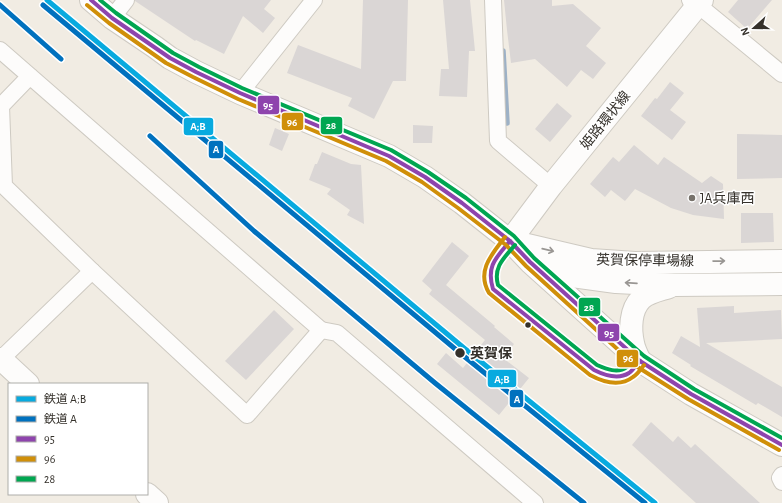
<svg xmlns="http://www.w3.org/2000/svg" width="782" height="503" font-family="'Alegreya Sans','Noto Sans JP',sans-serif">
	<rect width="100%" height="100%" fill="#f1ece3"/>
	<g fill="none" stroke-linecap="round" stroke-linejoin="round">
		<polyline stroke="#9db1c6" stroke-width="5.5" points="503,51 507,123"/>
	</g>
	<g fill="#dad6d5">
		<polygon points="135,0 271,0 264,9 275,18 263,33 243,16 224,54 196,40 195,41 135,1"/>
		<polygon points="363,0 408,0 406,81 393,81 374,119 348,106 352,98 287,73 298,45 361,69"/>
		<polygon points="443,0 470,0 475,51 469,51 467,97 439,96 441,69 449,69"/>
		<polygon points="504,0 552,0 552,6 573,4 601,28 586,46 606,63 593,79 581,70 567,87 535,59 511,63 507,30"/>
		<polygon points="738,0 772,0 747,29 728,12"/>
		<polygon points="670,82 684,93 670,110 686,122 672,140 641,116 655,98 657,99"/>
		<polygon points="557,103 572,116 550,142 535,129"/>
		<polygon points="413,125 433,126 432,143 413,143"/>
		<polygon points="275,128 289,134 282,151 269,145"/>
		<polygon points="737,134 782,135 782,178 737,179"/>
		<polygon points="634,145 658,165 664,157 702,183 711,176 723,184 724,219 693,215 671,208 635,189 625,201 611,190 605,197 590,184 613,157 619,162"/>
		<polygon points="322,152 351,164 361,165 364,224 347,215 350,210 327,194 331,189 309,180 315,164 317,164"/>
		<polygon points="741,213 773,213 774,242 741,243"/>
		<polygon points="452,242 469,256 446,285 495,326 494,327 514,344 503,358 529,378 499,415 437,364 446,353 463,368 485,340 429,294 432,290 422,281"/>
		<polygon points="734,306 734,313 781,310 782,339 706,343 782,387 782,417 758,403 756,405 690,366 691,365 672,353 681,336 700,347 697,308"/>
		<polygon points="274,310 294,329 246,380 225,361"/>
		<polygon points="651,422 673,442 678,436 691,448 695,444 760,503 696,503 632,445"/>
	</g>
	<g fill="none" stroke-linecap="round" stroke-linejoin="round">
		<g stroke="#cecac2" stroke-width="18">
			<g id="street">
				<polyline points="493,0 498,141 551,186"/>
				<polyline points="690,0 698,5 782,74"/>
				<polyline points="112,18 126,0"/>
				<polyline points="0,50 321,330 247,415 92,271 4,186 1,106 30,76"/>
				<polyline points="240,93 314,0"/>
				<polyline points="321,330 337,333 535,503"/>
				<polyline points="0,359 1,359 92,271"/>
				<polyline points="782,475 780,478 782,482"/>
			</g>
		</g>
		<g stroke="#cecac2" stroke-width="24">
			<g id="secondary">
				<polyline points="91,0 112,18 155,47 170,58 196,72 240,93 389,156 425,177 462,203 510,241 530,262 640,361 691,394 782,445"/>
				<polyline points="510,241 551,186 702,0"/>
				<polyline points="510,241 591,260 635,263 782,261"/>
				<polyline points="539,266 565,275 616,282 674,285 782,284"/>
				<polyline points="1,359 28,384"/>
				<path d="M640,361c-3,-6 -6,-12 -7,-18 -3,-14 -3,-33 8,-44 7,-7 19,-9 28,-12"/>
				<polyline points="147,494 157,503"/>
			</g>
		</g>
		<use href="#street" stroke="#fdfcfb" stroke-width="16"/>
		<use href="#secondary" stroke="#fdfcfb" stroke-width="22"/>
		<g stroke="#fff" stroke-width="7">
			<g id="bus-1">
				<polyline points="91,0 112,18 170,58 196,72 240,93 389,156 425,177 462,203 510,241 530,262 640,361 691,394 782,445"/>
				<path d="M510,241c-14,17 -24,25 -17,48l101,81c10,5 24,10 35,3 4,-3 7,-8 11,-12"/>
			</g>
		</g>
		<g stroke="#fff" stroke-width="7">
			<g id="bus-2">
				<polyline points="87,5 109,23 166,63 193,77 238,99 386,161 422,182 458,208 506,245 526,266 636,366 688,399 779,450"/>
				<path d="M505,237c-13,17 -29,34 -16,56l101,82c13,7 30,12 43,2 5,-3 8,-8 11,-12"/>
			</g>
		</g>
		<g stroke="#fff" stroke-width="7">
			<g id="bus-3">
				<polyline points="100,0 116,13 173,53 199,67 242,88 391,150 428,172 466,198 514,236 534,258 644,356 694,389 782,438"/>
				<path d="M515,245c-11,13 -22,22 -17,40l99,80c9,4 21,9 30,2 3,-3 6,-7 9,-10"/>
			</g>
		</g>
		<use href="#bus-1" stroke="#8e44ad" stroke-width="4"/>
		<use href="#bus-2" stroke="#d08f09" stroke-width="4"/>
		<use href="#bus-3" stroke="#00a651" stroke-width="4"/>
		<g stroke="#fff" stroke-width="8">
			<polyline id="rail-1" points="47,0 464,348 655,503"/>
		</g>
		<g stroke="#fff" stroke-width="8">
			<g id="rail-2">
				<polyline points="0,5 61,59"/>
				<polyline points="43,5 460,353 645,503"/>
				<polyline points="150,136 254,231 435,383 584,503"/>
			</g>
		</g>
		<use href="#rail-1" stroke="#08aadf" stroke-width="5"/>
		<use href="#rail-2" stroke="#0071be" stroke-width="5"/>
	</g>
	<defs><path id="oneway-shaft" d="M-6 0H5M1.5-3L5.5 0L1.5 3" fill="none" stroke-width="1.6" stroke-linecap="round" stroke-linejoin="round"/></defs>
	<g stroke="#999693">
		<use href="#oneway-shaft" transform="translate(548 250) rotate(13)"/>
		<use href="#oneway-shaft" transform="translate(719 261) rotate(-1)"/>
		<use href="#oneway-shaft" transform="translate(631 283) rotate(-176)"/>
	</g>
	<circle fill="#77726b" stroke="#fff" stroke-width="1.5" cx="692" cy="198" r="4"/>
	<g fill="#35312b" stroke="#fff" stroke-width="1.5">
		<circle cx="528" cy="325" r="3.5"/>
		<circle cx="460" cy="353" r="5.5"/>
	</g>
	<g text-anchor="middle" stroke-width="3" stroke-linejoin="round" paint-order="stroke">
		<g font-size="14" fill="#35312b" stroke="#fff">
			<text transform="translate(605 120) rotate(-51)" y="5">姫路環状線</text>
			<text transform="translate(645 260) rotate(1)" y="5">英賀保停車場線</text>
		</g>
		<g font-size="14" fill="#35312b" stroke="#fff" text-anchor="start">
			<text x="700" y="203">JA兵庫西</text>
		</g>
		<g font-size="14" font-weight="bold" fill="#35312b" stroke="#fff" text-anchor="start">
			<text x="470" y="358">英賀保</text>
		</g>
	</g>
	<g stroke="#fff" stroke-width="1.5">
		<rect x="257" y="95" width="23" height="20" rx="4" fill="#8e44ad"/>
		<rect x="281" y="112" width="23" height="19" rx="4" fill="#d08f09"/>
		<rect x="320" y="116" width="23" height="19" rx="4" fill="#00a651"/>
		<rect x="183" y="117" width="31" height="19" rx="4" fill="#08aadf"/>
		<rect x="208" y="140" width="16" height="19" rx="4" fill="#0071be"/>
		<rect x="578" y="297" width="23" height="20" rx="4" fill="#00a651"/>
		<rect x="597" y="323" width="23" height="19" rx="4" fill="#8e44ad"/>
		<rect x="616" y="349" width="23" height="19" rx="4" fill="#d08f09"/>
		<rect x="487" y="369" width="30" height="19" rx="4" fill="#08aadf"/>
		<rect x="509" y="389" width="15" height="19" rx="4" fill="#0071be"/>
	</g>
	<g font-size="11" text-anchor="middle" font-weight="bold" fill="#fff">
		<text x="268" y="109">95</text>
		<text x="292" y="126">96</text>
		<text x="331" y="129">28</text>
		<text x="198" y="130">A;B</text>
		<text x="216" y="153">A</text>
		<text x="589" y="311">28</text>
		<text x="609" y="337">95</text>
		<text x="628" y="362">96</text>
		<text x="502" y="383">A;B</text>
		<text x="517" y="403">A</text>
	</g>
	<rect x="8" y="383" width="140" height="112" fill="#ffffff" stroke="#aeadaa"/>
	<rect x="16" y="396" width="20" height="6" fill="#08aadf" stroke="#aeadaa"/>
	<text x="44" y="403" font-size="12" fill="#35312b">鉄道 A;B</text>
	<rect x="16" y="416" width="20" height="6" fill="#0071be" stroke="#aeadaa"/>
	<text x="44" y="423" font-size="12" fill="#35312b">鉄道 A</text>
	<rect x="16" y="436" width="20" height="6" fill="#8e44ad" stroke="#aeadaa"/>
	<text x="44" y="443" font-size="12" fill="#35312b">95</text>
	<rect x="16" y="456" width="20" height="6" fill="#d08f09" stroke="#aeadaa"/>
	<text x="44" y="463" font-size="12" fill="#35312b">96</text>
	<rect x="16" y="476" width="20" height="6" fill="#00a651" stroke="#aeadaa"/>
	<text x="44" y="483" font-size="12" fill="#35312b">28</text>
	<g transform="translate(754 28) rotate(249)" stroke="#ffffff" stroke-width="3" paint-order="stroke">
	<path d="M0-3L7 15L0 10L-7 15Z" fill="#35312b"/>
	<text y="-6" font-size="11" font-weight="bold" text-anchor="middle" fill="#35312b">N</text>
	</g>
</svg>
